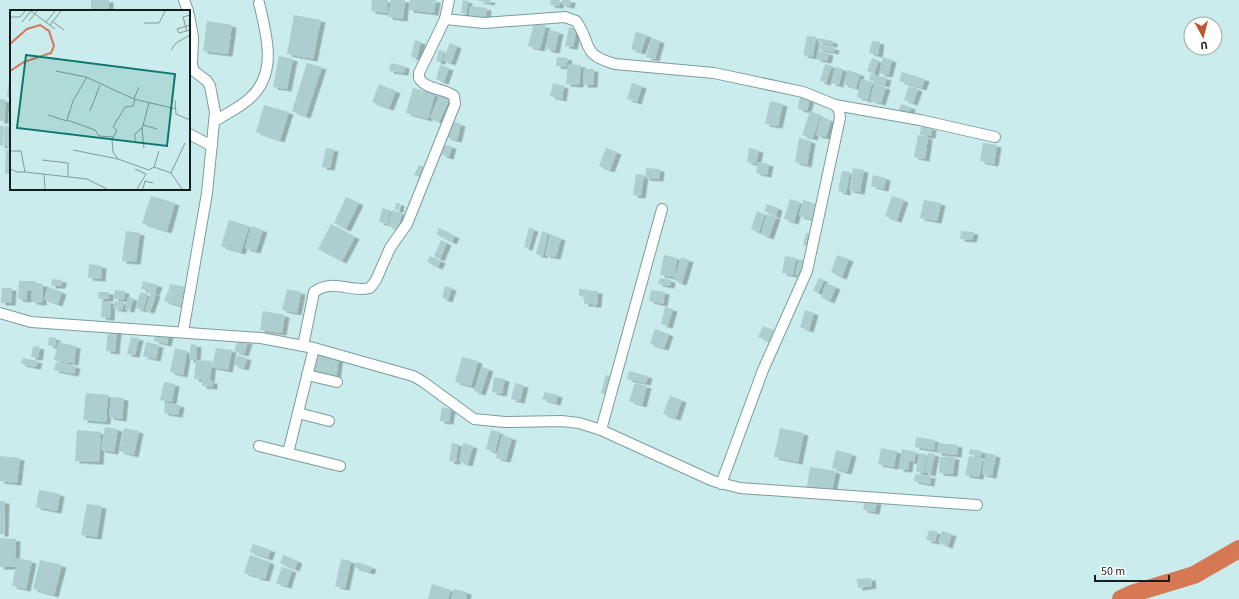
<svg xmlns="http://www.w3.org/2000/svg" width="1239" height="599" font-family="'Source Sans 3',sans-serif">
	<defs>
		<filter id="shadow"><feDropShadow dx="4.5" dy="2.5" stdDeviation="0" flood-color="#0004"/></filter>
	</defs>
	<rect width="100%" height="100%" fill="#caecec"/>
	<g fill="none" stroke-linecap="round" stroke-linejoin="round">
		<polyline stroke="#d67854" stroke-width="18" points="1121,599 1134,593 1194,575 1239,549"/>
	</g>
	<g fill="#adcece" filter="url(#shadow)">
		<rect x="91" y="0" width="18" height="11"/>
		<polygon points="372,0 388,0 387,13 371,11"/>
		<polygon points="391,0 405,0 403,19 388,17"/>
		<polygon points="410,0 436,0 434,13 409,10"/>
		<polygon points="463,0 468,1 466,14 461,13"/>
		<polygon points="476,0 491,0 490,3"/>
		<polygon points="551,0 560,0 559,6 550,5"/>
		<polygon points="562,0 571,0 570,6 561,4"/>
		<polygon points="470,6 487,8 486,17 469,16"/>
		<polygon points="294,15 321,20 313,59 287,54"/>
		<polygon points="207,21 232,25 228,54 203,51"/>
		<polygon points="534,23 546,26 540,49 528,46"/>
		<polygon points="569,27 577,29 573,47 565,46"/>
		<polygon points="549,30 559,32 555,51 546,49"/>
		<polygon points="636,32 647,35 641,52 631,49"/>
		<polygon points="807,36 816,37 813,57 803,55"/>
		<polygon points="652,38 660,41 655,59 646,57"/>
		<polygon points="818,38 833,41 833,45 817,42"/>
		<polygon points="415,40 421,42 417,58 411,57"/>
		<polygon points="872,41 880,42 878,55 869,53"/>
		<polygon points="450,43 457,46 451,63 443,60"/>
		<polygon points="819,44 835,48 834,52 818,49"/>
		<polygon points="439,50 444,51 441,62 436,61"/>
		<polygon points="818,51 829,53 827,61 816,59"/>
		<polygon points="279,56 293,59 287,89 273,87"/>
		<polygon points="557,57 568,58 566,67 556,66"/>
		<polygon points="883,57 892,60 888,75 879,73"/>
		<polygon points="872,58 879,61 874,74 867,71"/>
		<polygon points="307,63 322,67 306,116 292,111"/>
		<polygon points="391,63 405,66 404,73 389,71"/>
		<polygon points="568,64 581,65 579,85 566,84"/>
		<polygon points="825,64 832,66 826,83 820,81"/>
		<polygon points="440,65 449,68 444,82 436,79"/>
		<polygon points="835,67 843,69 839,85 831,83"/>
		<polygon points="584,69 594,69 593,85 583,85"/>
		<polygon points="848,70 860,74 856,88 843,84"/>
		<polygon points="902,72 925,79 922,88 899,81"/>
		<polygon points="10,73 11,73 11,97 7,97"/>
		<polygon points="871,74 887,78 885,85 869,80"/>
		<polygon points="861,79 872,82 868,100 857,97"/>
		<polygon points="553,83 564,86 562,99 550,96"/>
		<polygon points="632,83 642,86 637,102 627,99"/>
		<polygon points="379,84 396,91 389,108 372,102"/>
		<polygon points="874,84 886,87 881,103 870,100"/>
		<polygon points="909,86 918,89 913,103 904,100"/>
		<polygon points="413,88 435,94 428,119 406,113"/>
		<polygon points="440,94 450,98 439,122 430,118"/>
		<polygon points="800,96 810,98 807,111 798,109"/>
		<polygon points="0,99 6,100 4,121 0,121"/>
		<polygon points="770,101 783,104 778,126 765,124"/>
		<polygon points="10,103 11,103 11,120 8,120"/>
		<polygon points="901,104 911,107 909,114 899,111"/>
		<polygon points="264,105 289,112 280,140 256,132"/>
		<polygon points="810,111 820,115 813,138 802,135"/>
		<polygon points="821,117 831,120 826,137 816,135"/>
		<polygon points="451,121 461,124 457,140 446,137"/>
		<polygon points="0,126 4,126 3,146 0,145"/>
		<polygon points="5,126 11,127 11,146 4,145"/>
		<polygon points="921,126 932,128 931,136 920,135"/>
		<polygon points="918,135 928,137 925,159 914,157"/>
		<polygon points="799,138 811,141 807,165 795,162"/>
		<polygon points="983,143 997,145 994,164 980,161"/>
		<polygon points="444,145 452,146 449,157 442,155"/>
		<polygon points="326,148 334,149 330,168 322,167"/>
		<polygon points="606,148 617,152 610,170 599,166"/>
		<polygon points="749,148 759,150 756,164 747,162"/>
		<polygon points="6,150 11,150 11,174 5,174"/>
		<polygon points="758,162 769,164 767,175 756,173"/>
		<polygon points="419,165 425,167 420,177 414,175"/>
		<polygon points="646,168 660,169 659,179 645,178"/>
		<polygon points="853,168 864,170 860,192 849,190"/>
		<polygon points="842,171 850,172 846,193 838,191"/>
		<polygon points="636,174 644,175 641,196 633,195"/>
		<polygon points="873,175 886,178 884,189 871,186"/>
		<polygon points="151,196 175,203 167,231 142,223"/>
		<polygon points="892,196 904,200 897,220 885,216"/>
		<polygon points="346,197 359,203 346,229 334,223"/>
		<polygon points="790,199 800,202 794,222 784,219"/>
		<polygon points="803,200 816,204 812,219 799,216"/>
		<polygon points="924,200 941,203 937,221 920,218"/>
		<polygon points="396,203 400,203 399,210 395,210"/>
		<polygon points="767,204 778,208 776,216 764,211"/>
		<polygon points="382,208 390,210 387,224 379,222"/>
		<polygon points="392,210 402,213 398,229 388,226"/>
		<polygon points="757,211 765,214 759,232 751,229"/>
		<polygon points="767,214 776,217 769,237 761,234"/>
		<polygon points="229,220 249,226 241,252 221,246"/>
		<polygon points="331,224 355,237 342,261 318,249"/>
		<polygon points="251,226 263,230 256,251 245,248"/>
		<polygon points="439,228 455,236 452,242 436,234"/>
		<polygon points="529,228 534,229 528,248 524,247"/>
		<polygon points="126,231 140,233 136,262 122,261"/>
		<polygon points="542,231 548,233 543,256 536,254"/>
		<polygon points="961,231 974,232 972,240 960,239"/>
		<polygon points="806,233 813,234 810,246 803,245"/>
		<polygon points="550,235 561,238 556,257 545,255"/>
		<polygon points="441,240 447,243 440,259 434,256"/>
		<polygon points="664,255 677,258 674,277 660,275"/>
		<polygon points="837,255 849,259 842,277 831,272"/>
		<polygon points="430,256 441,261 438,267 427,262"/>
		<polygon points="785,256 796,258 793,275 782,273"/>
		<polygon points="681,257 689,260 682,283 674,280"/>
		<polygon points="799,259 804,261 800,276 795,274"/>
		<polygon points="89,264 102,266 101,279 88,278"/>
		<polygon points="660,278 671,280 670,286 658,284"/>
		<polygon points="819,278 824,280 818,293 813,290"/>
		<polygon points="52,279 62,280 61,286 51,286"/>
		<polygon points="19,281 36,281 36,284 43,284 42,303 32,302 32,291 27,290 27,300 18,299"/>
		<polygon points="143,281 158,285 155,293 141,289"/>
		<polygon points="826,283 836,287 830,301 821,297"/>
		<polygon points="170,284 190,288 187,297 168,293"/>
		<polygon points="445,286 452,288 448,300 442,298"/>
		<polygon points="48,287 62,292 58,304 44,299"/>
		<polygon points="2,288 12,288 11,303 1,303"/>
		<polygon points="287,289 301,292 297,313 282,310"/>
		<polygon points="579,289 591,290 590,304 584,304 585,296 579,296"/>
		<polygon points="115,290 125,291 124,300 114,299"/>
		<polygon points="651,290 665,292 663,304 649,301"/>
		<polygon points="592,291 598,291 597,305 591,305"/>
		<polygon points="98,292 109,292 109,299 99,299"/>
		<polygon points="140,292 148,294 143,310 136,308"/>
		<polygon points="151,292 156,294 150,311 145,310"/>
		<polygon points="167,293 183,298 181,306 164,301"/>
		<polygon points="128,297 133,298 130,310 125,309"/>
		<polygon points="102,301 111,301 110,318 101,317"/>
		<polygon points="115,301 124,302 122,310 113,308"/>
		<polygon points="665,307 673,309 668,326 661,324"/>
		<polygon points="805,310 814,313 809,330 800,327"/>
		<polygon points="263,311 285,315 282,333 260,330"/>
		<polygon points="763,326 777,331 772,342 758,337"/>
		<polygon points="655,329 669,334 664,348 650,344"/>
		<polygon points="108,330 117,331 115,352 106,351"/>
		<polygon points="156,331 169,334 167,344 154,341"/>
		<polygon points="49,337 56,338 55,347 48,345"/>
		<polygon points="131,337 139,338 135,355 127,354"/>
		<polygon points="238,339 248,342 244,354 234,351"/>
		<polygon points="58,342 76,346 74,363 69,362 70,351 68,363 54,360"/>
		<polygon points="146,342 159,345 156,359 143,356"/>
		<polygon points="191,344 197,345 196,360 189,360"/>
		<polygon points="33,346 40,347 38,358 31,357"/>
		<polygon points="175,348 187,351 183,375 170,372"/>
		<polygon points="216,348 232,350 228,370 212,367"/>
		<polygon points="316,354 339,357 336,378 313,375"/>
		<polygon points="237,355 247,358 244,368 234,365"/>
		<polygon points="462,357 478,361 471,386 455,382"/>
		<polygon points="23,358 38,361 36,367 21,364"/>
		<polygon points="196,360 212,361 210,380 194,379"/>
		<polygon points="56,362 76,366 74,374 54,370"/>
		<polygon points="482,367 489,369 481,393 474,391"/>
		<polygon points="629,371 648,376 646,383 627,379"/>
		<polygon points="606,375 612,377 607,395 601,393"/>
		<polygon points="494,377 505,379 502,394 492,392"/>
		<polygon points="202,380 213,381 213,387 202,386"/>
		<polygon points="164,382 175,384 172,402 160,400"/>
		<polygon points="515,383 524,385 520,401 511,399"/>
		<polygon points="635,383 647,386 642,405 629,401"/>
		<polygon points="545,392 558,395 556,403 542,399"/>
		<polygon points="86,393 108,395 106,422 83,420"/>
		<polygon points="670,396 682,400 676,418 663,414"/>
		<polygon points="111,397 124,398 122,419 109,417"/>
		<polygon points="165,403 180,405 178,415 164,413"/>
		<polygon points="442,407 451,409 449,422 440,421"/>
		<polygon points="105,427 118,429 114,452 101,450"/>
		<polygon points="124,428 139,431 134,455 119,451"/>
		<polygon points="780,428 804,433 798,462 774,457"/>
		<polygon points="77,430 101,432 99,462 75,461"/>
		<polygon points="491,430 500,432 495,452 486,449"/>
		<polygon points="502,435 512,438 506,460 496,458"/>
		<polygon points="916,437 935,440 934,450 915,447"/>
		<polygon points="452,443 458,444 456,462 449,461"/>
		<polygon points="463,443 473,446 468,464 459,461"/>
		<polygon points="938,443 958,445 957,455 937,453"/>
		<polygon points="881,448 897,451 894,467 878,464"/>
		<polygon points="902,449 916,452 914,462 909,461 908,470 899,469"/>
		<polygon points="970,449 982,451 981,457 969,454"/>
		<polygon points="836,450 852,454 847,472 832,468"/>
		<polygon points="919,453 926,454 924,473 916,472"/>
		<polygon points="928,453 935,454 931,474 925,472"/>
		<polygon points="986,453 996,455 992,476 982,474"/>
		<polygon points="0,456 20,458 17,483 0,481"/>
		<polygon points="947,456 955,457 953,474 939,473 940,457 947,457"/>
		<polygon points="969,456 983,459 979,477 965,475"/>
		<polygon points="810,467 836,471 832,491 807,487"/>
		<polygon points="915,474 931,476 930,484 914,481"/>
		<polygon points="39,490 60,494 57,511 36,507"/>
		<polygon points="865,500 877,502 875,512 863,510"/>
		<polygon points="0,501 5,501 4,534 0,534"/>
		<polygon points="87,504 102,506 97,537 81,535"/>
		<polygon points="929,530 938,532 935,542 926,540"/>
		<polygon points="942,531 952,534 948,546 938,542"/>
		<polygon points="0,538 16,539 15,567 0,567"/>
		<polygon points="253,544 271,550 268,558 250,552"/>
		<polygon points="250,555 270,562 265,579 255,577 258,568 255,576 244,573"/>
		<polygon points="283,555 298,561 295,569 280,563"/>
		<polygon points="17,558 32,561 26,589 12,586"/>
		<polygon points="341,559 351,561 345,588 335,586"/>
		<polygon points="40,560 62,565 54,595 33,589"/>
		<polygon points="356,562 372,567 370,572 354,567"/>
		<polygon points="282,567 292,570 287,586 276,583"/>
		<polygon points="871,578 872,586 858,588 857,579"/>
		<polygon points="432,584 451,590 448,599 428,599"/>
		<polygon points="454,589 467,592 466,599 451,599"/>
	</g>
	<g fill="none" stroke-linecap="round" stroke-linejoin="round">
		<g stroke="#7c9c9c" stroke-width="12">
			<g id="minor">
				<polyline points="184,0 188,11"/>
				<path d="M445,19l39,4 81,-6 11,4c17,24 4,33 39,43l99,9 89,19 32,13 4,5 1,8 -33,153 -44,99 -42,114"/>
				<polyline points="835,105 920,120 995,137"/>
				<path d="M215,121c11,-7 24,-13 34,-22 29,-25 18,-63 10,-96"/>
				<polyline points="189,134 212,146"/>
				<polyline points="0,313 31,322 261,338 314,348 413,376 422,381 474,419 505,422 561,421 579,423 601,430 713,481 740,488 977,505"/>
				<polyline points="183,332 207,193 215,112 210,86 207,81 194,71 192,65 193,37 189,15"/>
				<path d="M303,346l11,-54c18,-14 37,1 56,-4l6,-8 14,-32 17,-24 48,-120 -1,-8c-10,-8 -28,-6 -35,-18v-5l26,-54 4,-19"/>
				<polyline points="307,375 337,382"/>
				<polyline points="298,413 329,421"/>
				<polyline points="601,430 662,209"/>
				<polyline points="259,446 340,466"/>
				<polyline points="288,453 314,348"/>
			</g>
		</g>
		<use href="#minor" stroke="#fff" stroke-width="10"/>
	</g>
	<g transform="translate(10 10)">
		<rect width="180" height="180" fill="#caecec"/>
		<path fill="none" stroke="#d67854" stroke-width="2" d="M0,34l17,-15 13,-4 9,6 5,15 -3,7 -27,9 -14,9"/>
		<path fill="none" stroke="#819a9a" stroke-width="1" d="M21,1l24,18M0,7h10l5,-6M19,11l8,-10M12,12l9,-11M36,12l9,-11M43,12l11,8M134,13h15l6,-12M40,15l11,-14M180,15l-13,4 2,4 11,-3M177,21l-4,-14 7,-2M161,40l5,-7 14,-8M46,61l30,6 48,22 42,10M77,67l-14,24 -6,19 28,10 4,6 14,1M124,89l5,-12M165,90l1,14 14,6M80,101l10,-26M38,105l19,6M133,115l14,4M125,132v-8l7,-6M134,138l-2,-19 7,-26M63,140l45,9 31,11 5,-3 17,6 11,16M0,141h11l4,21 62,7 20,10M108,149l-5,-7 -1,-12 5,-10 -4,-3 12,-20 8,-1 2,-6M32,150l26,3v13M144,157l5,-16M0,159l7,3h8M125,159l11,5 -9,15M161,163l14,-30M34,164l1,15M133,179l2,-8 8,2"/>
		<path fill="#0f766e" fill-opacity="0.15" stroke="#0f766e" stroke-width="2" d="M16,45l149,19 -8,72 -150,-18z"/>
		<rect width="180" height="180" fill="none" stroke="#131f1f" stroke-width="2"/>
	</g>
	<g transform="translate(1203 36) rotate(173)"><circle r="19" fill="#ffffff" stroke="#a1a5a5"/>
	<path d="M0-3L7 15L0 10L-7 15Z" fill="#bd562d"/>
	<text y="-6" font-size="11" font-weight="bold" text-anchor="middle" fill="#131f1f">U</text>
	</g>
	<path d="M1095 575v6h74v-6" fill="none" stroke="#131f1f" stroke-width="2"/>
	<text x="1101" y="575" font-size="12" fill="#131f1f" stroke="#ffffff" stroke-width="3" paint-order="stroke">50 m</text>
</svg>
